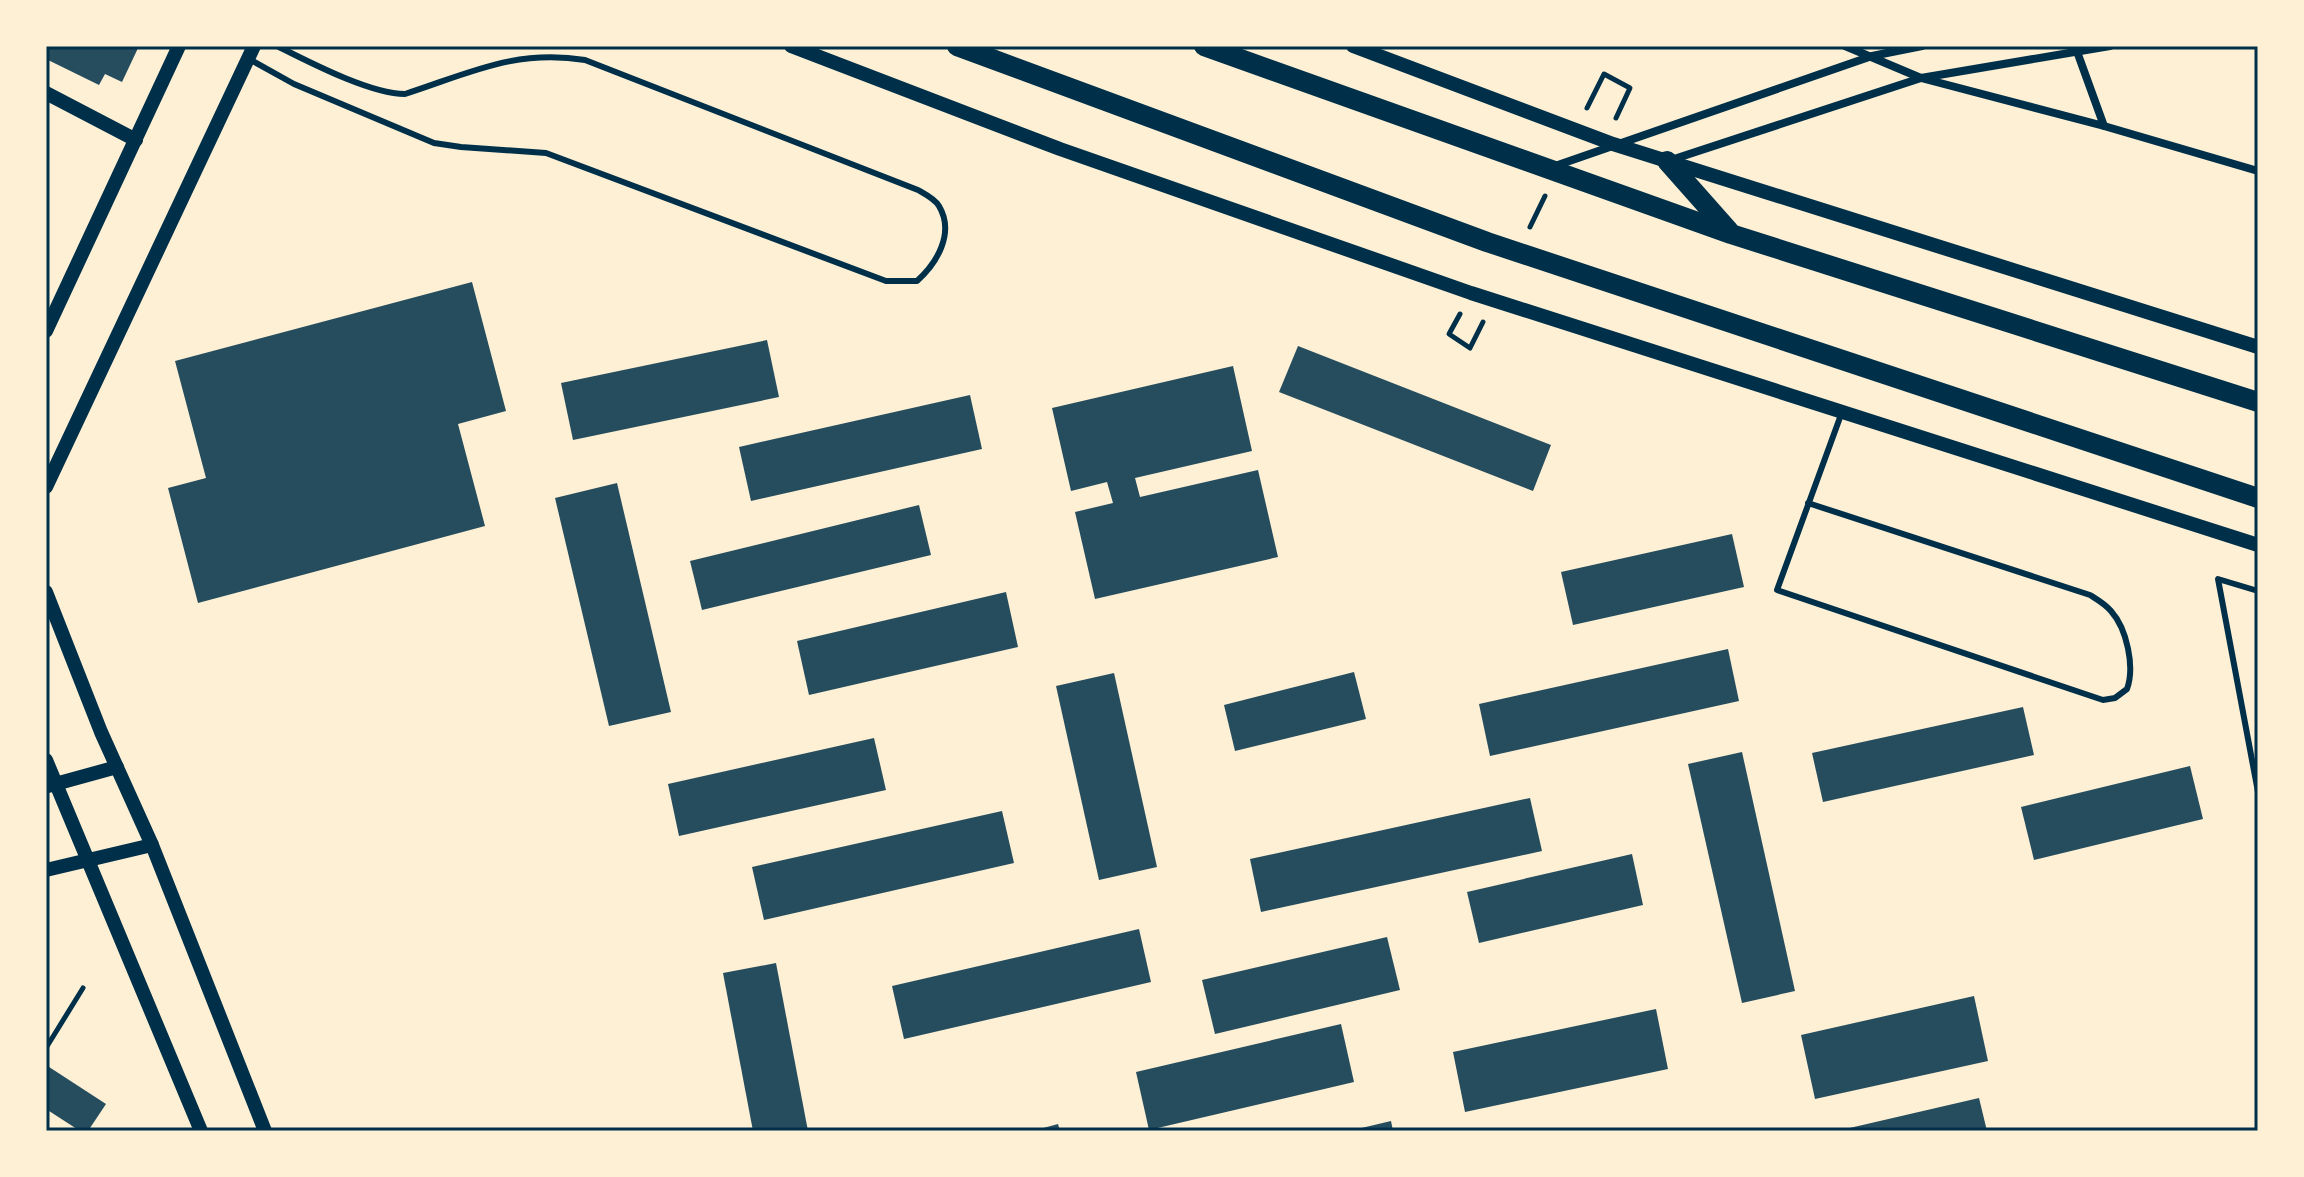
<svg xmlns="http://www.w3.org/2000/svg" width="2304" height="1177" font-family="Ubuntu,sans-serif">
	<rect width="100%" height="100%" fill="#fdf0d5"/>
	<g fill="#264d5e">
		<polygon points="46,46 139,46 122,82 105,74 99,85 46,59"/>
		<polygon points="472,282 506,411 458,424 485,526 198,603 168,488 206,478 175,361"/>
		<polygon points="767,340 779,397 573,440 561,383"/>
		<polygon points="1298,346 1551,445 1533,491 1279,392"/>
		<polygon points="1233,366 1252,451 1135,478 1140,497 1258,470 1278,557 1095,599 1075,512 1113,503 1107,482 1071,491 1052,408"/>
		<polygon points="970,395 982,449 751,501 739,447"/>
		<polygon points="617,483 671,712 609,726 555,498"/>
		<polygon points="919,505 931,555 702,610 690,561"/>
		<polygon points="1732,534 1744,587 1573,625 1561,572"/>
		<polygon points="1006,592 1018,647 809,695 797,641"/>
		<polygon points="1728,649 1739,701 1490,756 1479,704"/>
		<polygon points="1354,672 1366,719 1235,751 1224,705"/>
		<polygon points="1114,673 1157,867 1099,880 1056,686"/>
		<polygon points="2023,707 2034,755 1823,802 1812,753"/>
		<polygon points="874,738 886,790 679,836 668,784"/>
		<polygon points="1742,752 1795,991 1742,1003 1688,764"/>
		<polygon points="2190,766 2203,819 2034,860 2021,807"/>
		<polygon points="1530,798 1542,851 1261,912 1250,859"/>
		<polygon points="1002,811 1014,863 764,920 752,867"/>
		<polygon points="1632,854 1643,905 1479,943 1467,892"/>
		<polygon points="1139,929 1151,982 904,1039 892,986"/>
		<polygon points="1387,937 1400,990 1215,1034 1202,980"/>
		<polygon points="776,963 808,1131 753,1131 723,973"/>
		<polygon points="1974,996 1988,1061 1815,1099 1801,1035"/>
		<polygon points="1656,1009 1668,1069 1465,1112 1453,1052"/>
		<polygon points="1341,1024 1354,1082 1149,1130 1136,1072"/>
		<polygon points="46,1065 106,1104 88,1131 80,1131 46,1109"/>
		<polygon points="1979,1098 1987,1131 1841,1131 1841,1130"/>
		<polygon points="1391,1121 1393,1131 1353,1131 1353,1130"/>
		<polygon points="1058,1124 1060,1131 1036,1131 1036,1130"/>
	</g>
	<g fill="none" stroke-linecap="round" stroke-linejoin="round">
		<g stroke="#003049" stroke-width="5">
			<polyline points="1587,108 1604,74 1630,88 1616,118"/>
			<polyline points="1530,227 1545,196"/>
			<polyline points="1460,314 1449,334 1470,348 1483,322"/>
			<polyline points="46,1048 83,988"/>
		</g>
		<g stroke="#003049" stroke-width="6">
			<path d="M249,59l45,25 140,59 27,4 85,6 340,128h31c20,-18 38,-48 22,-75 -4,-7 -14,-12 -21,-16l-333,-130c-70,-11 -115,13 -180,34 -35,0 -96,-32 -128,-48"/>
			<path d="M1808,503l282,92c8,5 15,9 21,16 16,18 24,56 16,78l-12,9 -12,2 -326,-110 65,-178"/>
			<polyline points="2258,591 2218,579 2258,792"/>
		</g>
		<g stroke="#003049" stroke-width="8">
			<polyline points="1845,46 1921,78 2104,126 2258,171"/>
			<polyline points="2075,46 2104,126"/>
			<polyline points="1671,160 1921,78 2110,46"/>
			<polyline points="1555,166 1872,56 1922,46"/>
		</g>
		<g stroke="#003049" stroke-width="14">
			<polyline points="791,46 1060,149 1471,293 2258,545"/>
			<polyline points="1353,46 1613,144 2258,347"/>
			<polyline points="46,93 136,140"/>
			<polyline points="46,331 179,46"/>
			<polyline points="46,487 254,46"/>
			<polyline points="46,592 101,732 152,845 265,1131"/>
			<polyline points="46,760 201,1131"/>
			<polyline points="48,786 117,767"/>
			<polyline points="46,870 152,845"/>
		</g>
		<g stroke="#003049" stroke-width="20">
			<polyline points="957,46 1487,242 2258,498"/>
			<polyline points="1204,46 1731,234 2258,402"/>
			<polyline points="1667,161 1729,231"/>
		</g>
	</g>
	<rect width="2304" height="1177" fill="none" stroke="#fdf0d5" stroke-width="96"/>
	<rect x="48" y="48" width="2208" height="1081" fill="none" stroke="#003049" stroke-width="3"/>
</svg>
